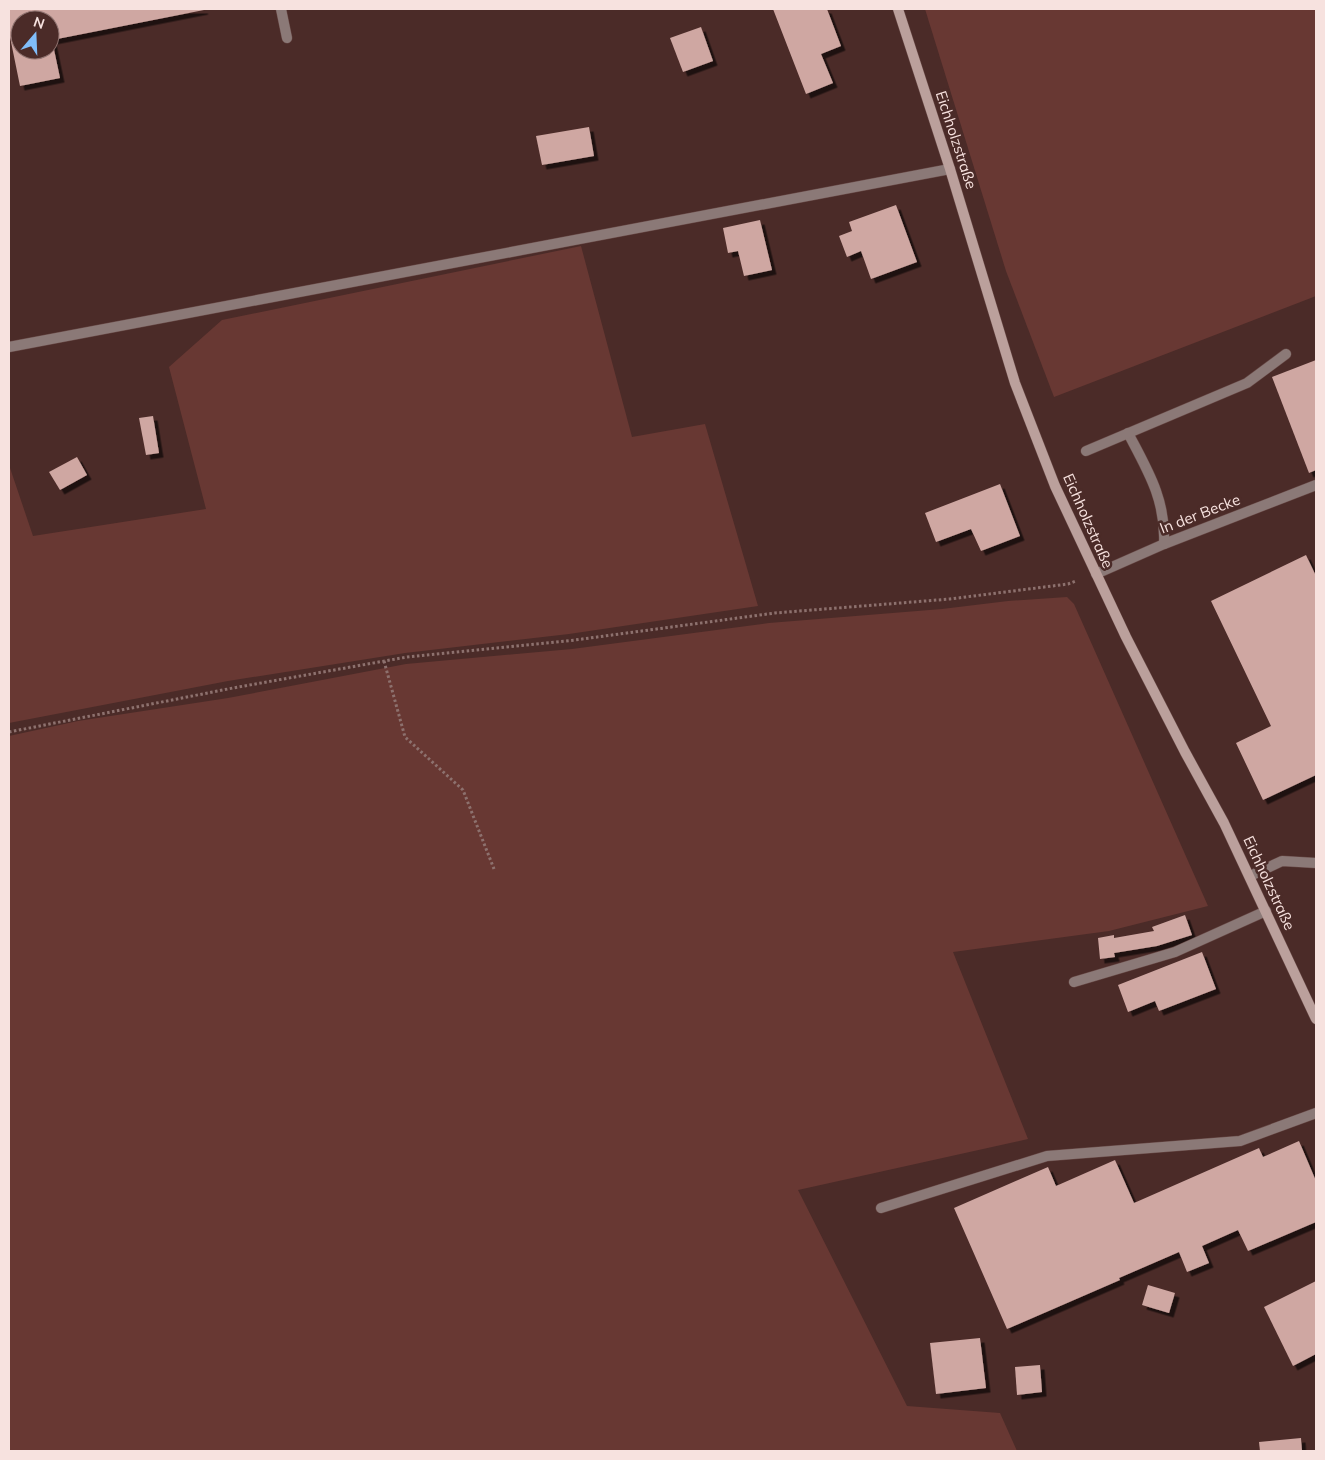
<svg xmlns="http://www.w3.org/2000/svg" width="1325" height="1460" font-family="Mulish,sans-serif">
	<defs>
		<filter id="shadow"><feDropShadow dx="4.5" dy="4.5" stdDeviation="0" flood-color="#0009"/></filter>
	</defs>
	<rect width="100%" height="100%" fill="#4b2b28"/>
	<g fill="#683833">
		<polygon points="925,9 1316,9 1316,296 1054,397 1006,271"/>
		<polygon points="581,246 632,437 705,424 758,606 569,634 405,653 228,681 9,723 9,465 33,536 206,509 169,367 222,320"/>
		<polygon points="1067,597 1074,604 1208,906 1109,931 953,952 1028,1139 798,1190 907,1406 1000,1413 1017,1451 9,1451 9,736 78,721 228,698 406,664 572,649 769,623 942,609 1008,601"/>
	</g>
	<g fill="#cfa7a2" fill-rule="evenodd" filter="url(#shadow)">
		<path d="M9,9h194l1,1 -152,30 8,38 -40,8 -11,-54zM20,20h30v30h-30z"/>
		<polygon points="773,9 827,9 841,46 821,54 833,83 806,94"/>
		<polygon points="701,27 713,61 683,72 670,38"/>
		<polygon points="589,127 594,156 542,165 536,136"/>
		<polygon points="896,205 917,262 871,279 861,251 847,257 839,236 852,231 849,222"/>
		<polygon points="760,220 772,270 744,276 738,251 728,253 723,228"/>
		<polygon points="1316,360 1316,470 1309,473 1272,377"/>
		<polygon points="153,416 159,453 146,455 139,418"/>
		<polygon points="77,457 87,475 60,490 49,472"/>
		<polygon points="1000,484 1020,536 981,551 971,529 936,542 925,513"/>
		<polygon points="1306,555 1316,576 1316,775 1263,800 1236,743 1271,726 1211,601"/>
		<polygon points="1185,915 1192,935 1157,946 1114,953 1115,957 1100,959 1098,938 1114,935 1114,938 1154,931 1152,927"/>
		<polygon points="1202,952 1216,989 1159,1011 1155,1001 1128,1012 1118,985"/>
		<polygon points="1299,1141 1316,1181 1316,1222 1248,1251 1238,1230 1202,1246 1209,1263 1187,1272 1179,1252 1119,1278 1120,1280 1007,1329 954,1208 1048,1167 1056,1186 1115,1160 1134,1203 1259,1148 1263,1157"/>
		<polygon points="1316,1281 1316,1354 1293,1366 1264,1307"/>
		<polygon points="1148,1285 1175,1293 1169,1313 1142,1305"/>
		<polygon points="980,1338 986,1388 936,1394 930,1343"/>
		<polygon points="1040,1365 1042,1392 1017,1395 1015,1367"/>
		<polygon points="1301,1438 1302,1451 1260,1451 1259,1442"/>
	</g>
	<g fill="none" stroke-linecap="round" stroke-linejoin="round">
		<g stroke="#674845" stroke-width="11">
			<g id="lane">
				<polyline points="9,347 950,169"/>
				<path d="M1128,433c20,38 38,67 36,111"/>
				<polyline points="1086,451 1247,383 1286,354"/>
				<polyline points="1096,574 1164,544 1316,485"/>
				<polyline points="1250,876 1282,861 1316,863"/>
				<polyline points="1074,982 1175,952 1266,911"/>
				<polyline points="881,1208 1047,1156 1240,1141 1316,1113"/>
			</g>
		</g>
		<g stroke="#674845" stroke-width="11">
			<polyline id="street" points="281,9 287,38"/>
		</g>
		<g stroke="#674845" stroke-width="11">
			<polyline id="secondary" points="898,9 950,169 1015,383 1055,486 1126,637 1185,752 1224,823 1316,1019"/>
		</g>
		<g stroke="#8d716e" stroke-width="3" stroke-dasharray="2.5 2.5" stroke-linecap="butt">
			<polyline points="384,661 405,737 463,790 494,869"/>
			<polyline points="9,732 233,688 407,657 575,640 775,613 950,599 1068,584 1076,581"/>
		</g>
		<use href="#lane" stroke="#8b7977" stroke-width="10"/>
		<use href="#street" stroke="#8b7977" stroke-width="10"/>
		<use href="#secondary" stroke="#bba09c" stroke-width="10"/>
	</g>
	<g text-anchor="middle" stroke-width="5" stroke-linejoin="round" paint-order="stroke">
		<g font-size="15" fill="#f7e2df" stroke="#4b2b28">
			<text transform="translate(956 140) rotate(72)" y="5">Eichholzstraße</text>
			<text transform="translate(1200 514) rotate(-21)" y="5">In der Becke</text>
			<text transform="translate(1088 521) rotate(66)" y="5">Eichholzstraße</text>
			<text transform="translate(1269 883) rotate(65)" y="5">Eichholzstraße</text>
		</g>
	</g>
	<rect width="1325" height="1460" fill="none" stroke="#f7e2df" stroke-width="20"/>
	<g transform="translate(35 35) rotate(19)"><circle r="24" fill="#4b2b28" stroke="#907471"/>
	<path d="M0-4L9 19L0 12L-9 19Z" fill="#80bdfa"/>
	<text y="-8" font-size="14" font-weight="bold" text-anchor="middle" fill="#f7e2df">N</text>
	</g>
</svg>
